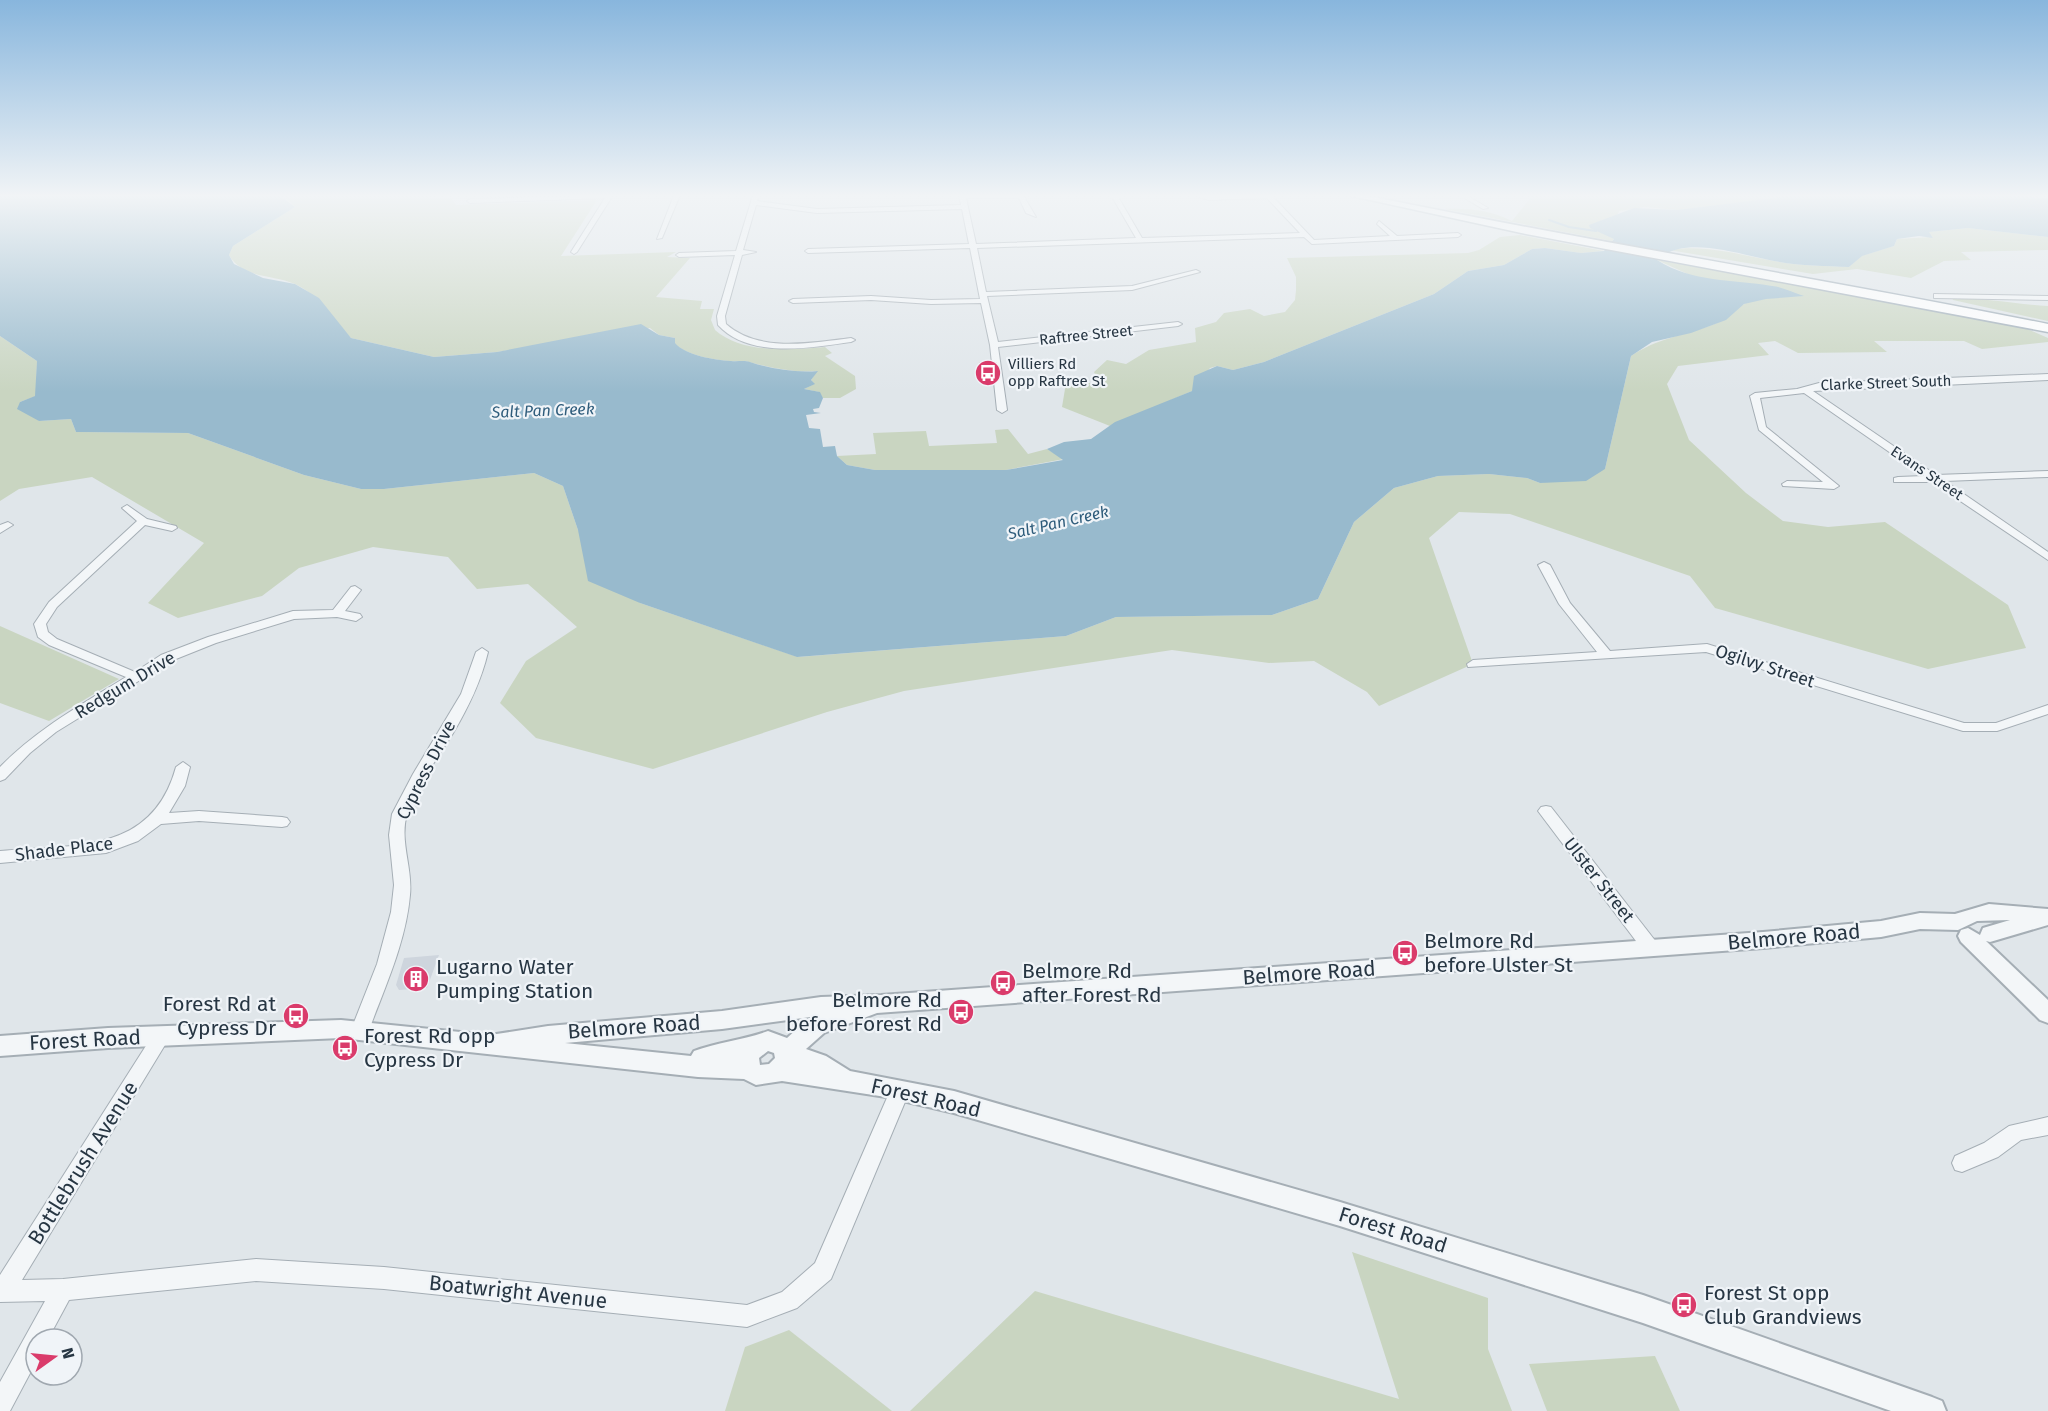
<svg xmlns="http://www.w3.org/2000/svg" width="2048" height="1411" font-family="'Fira Sans',sans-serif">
	<rect width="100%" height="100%" fill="#e0e6ea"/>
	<polygon fill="#ced5dd" points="439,955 427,988 399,990 396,985 404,958"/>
	<g fill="#c9d5c1">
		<path d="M279,195h153l-4,4 23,-1 5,7 141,-5 -36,56 115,-4 -9,5 23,1 -34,39 46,4 -2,8h14l-3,11 4,10c27,24 76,20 110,17l7,6 -7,3 30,20 1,13 -16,9h-17l-4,-6 -15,-3 10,-5 -3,-4 6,-9c-23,2 -46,-3 -68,-9 -6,-2 -13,0 -19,-1 -16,-1 -45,-6 -56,-18l1,-5 -16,-3 -9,-7 -153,24 -63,5 -83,-19c-17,-18 -32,-43 -56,-54 -23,-10 -52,-5 -66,-29l4,-9 62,-39 -9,-9z"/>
		<path d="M1533,195l143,3 -5,-3h135l-129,15 -32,-3 -26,4 -10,25 5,3 -2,2 -168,-32c26,-1 45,1 68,12z"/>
		<path d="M1968,228l80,9v13l-87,2 10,8 -27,1 -33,17 -54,-9 -44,5 -144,-24c37,-6 70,5 105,11 25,5 50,5 75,6l12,-11 33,-10 3,-7 35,-2 -4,-5z"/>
		<polygon points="1520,235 1604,251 1581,253 1545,248 1532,249 1504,265 1468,271 1434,294 1264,362 1233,370 1217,366 1210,368 1192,391 1110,426 1062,407 1066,383 1092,383 1097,378 1094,372 1107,360 1126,364 1149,350 1196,342 1195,328 1216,322 1224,313 1250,309 1264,316 1285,312 1295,300 1296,290 1296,277 1287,258 1468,253 1479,250 1500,237"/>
		<path d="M1657,260l361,65 30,13v4l-66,7 -18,-8h-90l13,11 -89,1 -23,-12 -17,2 11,12 -91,11 -11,18 22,56 57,53 37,28 45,6 57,-5 123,83 18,43 -98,21 -213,-61 -25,-32 -180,-62 -51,-2 -30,26 44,126 -94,42 -12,-14 -53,-31 -45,2 -97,-13 -268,41 -77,21 -174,57 -117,-31 -36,-35 26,-42 51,-34 -49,-43 -51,5 -29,-32 -75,-10 -74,21 -37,28 -84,22 -30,-15 56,-60 -112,-66 -73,12 -19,12v-165l37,25 -1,35 -16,6 19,19 32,-2 5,13 112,1 116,42 57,14h23l150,-16 29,13 15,44 62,73 158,54 268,-21 50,-19 156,-2 46,-16 36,-77 40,-34 44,-12 51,-2 38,4 13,5 65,-14 26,-113c27,-18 51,-20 81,-31 16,-5 23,-17 34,-22 17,-6 37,-6 55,-7l-109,-20z"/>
		<path d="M1952,298c33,0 63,6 96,8v15l-95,-21z"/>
		<polygon points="1008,429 1028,454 1047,449 1064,459 1006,470 875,470 847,465 837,456 876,454 873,433 926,431 929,446 997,443 995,430"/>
		<polygon points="0,626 119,679 49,721 0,703"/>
		<polygon points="1352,1252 1488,1298 1488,1349 1512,1411 910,1411 1035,1291 1399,1399"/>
		<polygon points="789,1330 892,1411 725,1411 745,1347"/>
		<polygon points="1655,1356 1680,1411 1547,1411 1529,1364"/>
	</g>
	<path fill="#98bacd" d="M0,195h279l16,12 -62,39 -4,9 5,9 29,14 32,6 24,14 32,40 83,19 63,-5 144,-28 18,11 16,3v5c10,12 39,17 56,18 6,1 13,-1 19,1 21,7 46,11 68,9l-7,9 4,4 -11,5 16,3 3,6 -4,10 -6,1 1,3 7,1 -15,2 3,13 11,1 3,18 12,-1 2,10 10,9 28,5h131l57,-10 -16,-11 17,-7 27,-3 24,-17 77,-31 2,-15 23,-10 16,4 31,-8 170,-68 34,-23 36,-6 28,-16 13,-1 36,5 23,-2 10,-12 -24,-11 -1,-3 45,-17 43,2 112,-14 196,-1 63,3v39l-80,-9 -39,4 4,6 -14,-2 -22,3 -3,7 -32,10 -13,11c-25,-1 -50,-1 -75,-6 -33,-6 -90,-27 -117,-1 36,23 75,19 115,26 11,1 21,7 32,10l-38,3 -22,5 -18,16 -35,13 -39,9 -21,14 -26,113 -19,12 -46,2 -13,-5 -38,-4 -51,2 -44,12 -40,34 -36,77 -46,16 -156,2 -50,19 -269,21 -157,-54 -52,-22 -10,-51 -15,-44 -29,-13 -150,16h-23l-57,-14 -116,-42 -112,-1 -5,-13 -32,2 -22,-12 3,-7 15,-6 2,-35 -37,-25z"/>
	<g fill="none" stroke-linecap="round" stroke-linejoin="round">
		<polyline stroke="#98bacd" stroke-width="2" points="1549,220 1569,227 1596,231"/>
		<g stroke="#a5aeb5" stroke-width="2">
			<g id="minor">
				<polygon points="613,195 577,252 574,254 571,252 605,198 470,203 467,201 470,199"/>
				<polygon points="674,195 680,195 662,238 657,239"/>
				<path d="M753,195h6l-2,6 60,8 144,-4 -2,-10h64l13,22 -10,-4 -7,-15h-53l10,46 160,-6 -25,-43h6l25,43 158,-5 -33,-35 -59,2 -13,-5h76l43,45 76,-4 -13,-12 2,-3 18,15 61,-3 3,2 -3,2 -146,7 -8,-7 -327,11 9,44 146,-6 64,-16 4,2 -68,18 -145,6 11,46 180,-20 4,2 -4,2 -180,21 9,63 -5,3 -5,-3 -7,-65 -9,-42 -50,1 -60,-4 -78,3 -4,-2 4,-2 78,-3 60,4 49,-1 -10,-51 -162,5 -3,-2 3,-2 161,-5 -7,-35 -145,4 -61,-8 -13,45 13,2 -14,3 -17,61 1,8c33,29 85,19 125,14l4,2 -4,2c-41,6 -102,17 -133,-17l-1,-9 18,-61 -56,2 -3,-2 3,-2 57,-2z"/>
				<polygon points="1459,195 1466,195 1488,208 1483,209"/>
				<polygon points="1934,294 2048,296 2048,300 1937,298 1934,298"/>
				<polygon points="2048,374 2048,380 1813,391 1936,475 2048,471 2048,477 1945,481 2048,552 2048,560 1932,482 1894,482 1894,478 1898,477 1924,476 1804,393 1760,398 1766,427 1839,486 1834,489 1783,486 1782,484 1787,481 1823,482 1759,430 1750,396 1755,393 1797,389 1819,383"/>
				<path d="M127,505l20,14 29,7 1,2 -5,3 -27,-6 -88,82 -11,17 2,8 9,7 78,33 26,-17 47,-18 85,-26 40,-1 18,-23 4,-1 6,4 -16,21 15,3 2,3 -6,4 -19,-4 -43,2 -78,24 -45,18 -115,71 -26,21 -25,26 -5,2v-14c37,-38 81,-62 126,-90l-77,-32 -11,-8 -4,-13 15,-22 88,-81 -15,-13z"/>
				<polygon points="8,522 13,525 0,533 0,525"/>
				<polygon points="1544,562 1550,565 1570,603 1610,651 1707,644 1964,723 1996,723 2048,705 2048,714 1997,731 1963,731 1706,652 1468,667 1467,664 1473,660 1597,652 1559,604 1538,565"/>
				<path d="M482,648l6,4c-7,30 -20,56 -36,83 -16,25 -35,51 -45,79 -8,27 6,54 3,81 -4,47 -25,92 -41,135l-3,5 -6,3 -6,-3 -3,-5 26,-66 14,-52 3,-27 -5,-50 3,-21 21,-40 48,-80 15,-42z"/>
				<path d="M183,762l7,5 -5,19 -16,27 30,-2 83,6 5,1 3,4 -3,4 -5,1 -83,-6 -38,3 -23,17 -32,12 -106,10v-12c74,-7 152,4 176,-84z"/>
				<polygon points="1546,806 1551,807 1657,943 1660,948 1657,953 1651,955 1645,953 1541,815 1538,811 1541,807"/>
				<polygon points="162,1027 168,1030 171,1035 168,1040 22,1280 63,1279 256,1259 384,1267 747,1305 782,1292 815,1263 893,1084 900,1082 907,1084 910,1090 831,1279 797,1308 747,1327 384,1289 256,1281 69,1300 48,1339 36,1339 36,1362 10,1411 0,1411 0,1382 45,1301 0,1302 0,1275 156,1030"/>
				<polygon points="2048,1117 2048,1135 2021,1140 1998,1157 1962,1172 1955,1170 1952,1163 1955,1156 1984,1143 2009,1126"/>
			</g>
		</g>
		<g stroke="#a5aeb5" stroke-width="4">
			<path id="tertiary" d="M1989,904l59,5v16l-58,17 -4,-1 62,59v23l-8,-3 -79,-78 -3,-6 3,-6 7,-2 12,7 3,-7 27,-8 -33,1 -19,9 -38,-1 -39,8 -118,11 -886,65 -53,20 -18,16 20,7 24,15 104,20 386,111 303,93 289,102 10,4 4,10h-55l-248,-88 -303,-97 -386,-113 -68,-16 -104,-16 -26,4 -12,-6 -46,-2 -357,-39 -233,10 -108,8v-20l108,-8 233,-8 149,15 58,-9 174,-15 99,-14 60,-2 882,-63 118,-11 39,-8 35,1zM818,1016l-10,3 -21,19 -19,-7c-24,9 -50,11 -74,20l-3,5 -126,-13 157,-14zM768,1051l6,2 1,5 -6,6 -9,1 -1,-7z"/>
		</g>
		<g stroke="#9eacb7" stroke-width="3">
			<path id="primary" d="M1347,195h17c227,47 457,83 684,129v8l-522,-98z"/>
		</g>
		<use href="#minor" fill="#f3f6f8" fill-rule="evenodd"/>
		<use href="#tertiary" fill="#f3f6f8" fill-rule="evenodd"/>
		<use href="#primary" fill="#fff" fill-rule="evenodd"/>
	</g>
	<linearGradient id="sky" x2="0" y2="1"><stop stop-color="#88b6dd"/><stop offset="0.5" stop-color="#f1f4f6"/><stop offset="1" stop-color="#f1f4f6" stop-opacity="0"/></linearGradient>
	<rect width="2048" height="392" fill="url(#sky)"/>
	<defs>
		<g id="bus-disc" transform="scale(1.35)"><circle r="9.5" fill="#da3b6b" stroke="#f0f4f8"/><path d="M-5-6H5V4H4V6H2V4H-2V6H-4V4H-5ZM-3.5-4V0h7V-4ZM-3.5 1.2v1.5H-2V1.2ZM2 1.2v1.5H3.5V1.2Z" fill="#fff"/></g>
		<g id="building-disc" transform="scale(1.35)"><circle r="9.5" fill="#da3b6b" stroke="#f0f4f8"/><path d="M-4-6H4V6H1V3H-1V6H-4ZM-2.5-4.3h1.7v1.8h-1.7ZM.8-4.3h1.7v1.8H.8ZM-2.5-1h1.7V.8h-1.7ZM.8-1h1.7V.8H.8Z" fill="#fff"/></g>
	</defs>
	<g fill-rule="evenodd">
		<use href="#bus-disc" x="988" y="373"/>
		<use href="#bus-disc" x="1405" y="953"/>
		<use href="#building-disc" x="416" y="979"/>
		<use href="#bus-disc" x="1003" y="983"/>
		<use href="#bus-disc" x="961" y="1012"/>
		<use href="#bus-disc" x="296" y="1016"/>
		<use href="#bus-disc" x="345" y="1048"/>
		<use href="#bus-disc" x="1684" y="1305"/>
	</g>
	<g text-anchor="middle" stroke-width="4.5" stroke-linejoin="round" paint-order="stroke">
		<g font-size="15" fill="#273643" stroke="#f0f4f8">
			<text transform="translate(1086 335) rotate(-6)" y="5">Raftree Street</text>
			<text transform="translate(1886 383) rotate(-2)" y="5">Clarke Street South</text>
			<text transform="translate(1927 473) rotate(34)" y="5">Evans Street</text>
		</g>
		<g font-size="15" fill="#273643" stroke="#f0f4f8" text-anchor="start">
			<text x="1008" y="369">Villiers Rd<tspan x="1008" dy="17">opp Raftree St</tspan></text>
		</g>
		<g font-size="16" font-style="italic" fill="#2e5c7b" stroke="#f0f4f8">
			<text transform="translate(543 410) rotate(-2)" y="6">Salt Pan Creek</text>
			<text transform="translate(1058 522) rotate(-13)" y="6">Salt Pan Creek</text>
		</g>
		<g font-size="18" fill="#273643" stroke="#f0f4f8">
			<text transform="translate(1765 666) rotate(18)" y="6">Ogilvy Street</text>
			<text transform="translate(125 685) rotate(-31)" y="6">Redgum Drive</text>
			<text transform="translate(426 770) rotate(-63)" y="6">Cypress Drive</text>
			<text transform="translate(64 849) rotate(-7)" y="6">Shade Place</text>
			<text transform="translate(1599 880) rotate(52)" y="6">Ulster Street</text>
		</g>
		<g font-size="21" fill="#273643" stroke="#f0f4f8">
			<text transform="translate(1794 937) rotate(-5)" y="7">Belmore Road</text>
			<text transform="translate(1309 973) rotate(-4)" y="7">Belmore Road</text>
			<text transform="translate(634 1027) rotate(-4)" y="7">Belmore Road</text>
			<text transform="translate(85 1040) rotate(-3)" y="7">Forest Road</text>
			<text transform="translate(926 1098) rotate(13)" y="7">Forest Road</text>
			<text transform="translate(83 1163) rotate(-58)" y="7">Bottlebrush Avenue</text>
			<text transform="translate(1393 1230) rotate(17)" y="7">Forest Road</text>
			<text transform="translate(518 1292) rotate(6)" y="7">Boatwright Avenue</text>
		</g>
		<g font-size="21" fill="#273643" stroke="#f0f4f8" text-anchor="start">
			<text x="1424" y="948">Belmore Rd<tspan x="1424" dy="24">before Ulster St</tspan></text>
			<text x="436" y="974">Lugarno Water<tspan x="436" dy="24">Pumping Station</tspan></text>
			<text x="1022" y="978">Belmore Rd<tspan x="1022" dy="24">after Forest Rd</tspan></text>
			<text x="942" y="1007" text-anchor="end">Belmore Rd<tspan x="942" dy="24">before Forest Rd</tspan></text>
			<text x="276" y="1011" text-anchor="end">Forest Rd at<tspan x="276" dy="24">Cypress Dr</tspan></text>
			<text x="364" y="1043">Forest Rd opp<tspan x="364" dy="24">Cypress Dr</tspan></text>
			<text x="1704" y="1300">Forest St opp<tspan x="1704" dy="24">Club Grandviews</tspan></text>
		</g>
	</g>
	<g transform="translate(54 1357) rotate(75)"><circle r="28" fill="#f0f4f8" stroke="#a0a8b0" stroke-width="1.5"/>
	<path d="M0-4.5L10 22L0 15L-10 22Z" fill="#da3b6b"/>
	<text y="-9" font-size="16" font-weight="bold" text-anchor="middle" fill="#273643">N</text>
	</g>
</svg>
